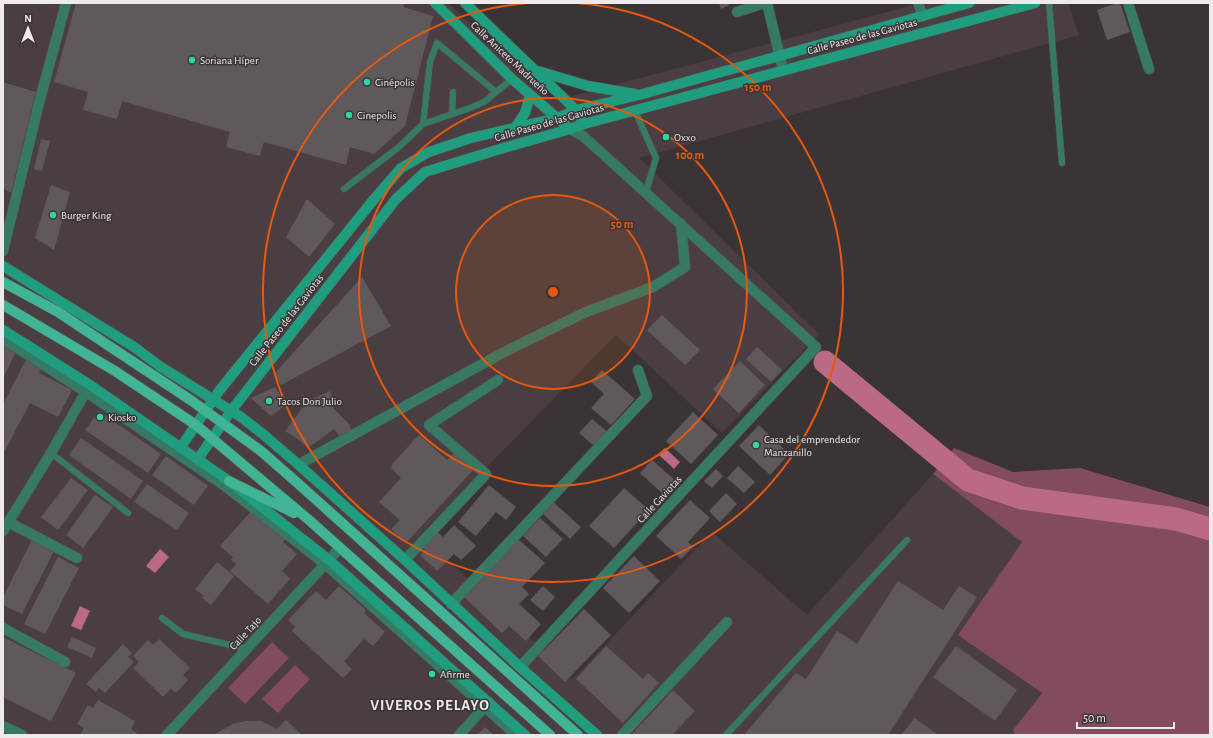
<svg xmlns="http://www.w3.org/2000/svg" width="1213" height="738" font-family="'Alegreya Sans',sans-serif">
	<rect width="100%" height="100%" fill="#3b3436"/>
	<polygon fill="#4b3e42" points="3,3 44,3 52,5 53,3 448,3 554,101 921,3 1068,3 1079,35 639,158 819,334 722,433 616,335 421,534 573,679 712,532 807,615 933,474 1022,542 959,635 1042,693 1013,730 1015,735 3,735"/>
	<g fill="#834b5e">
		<polygon points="954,448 1013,472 1080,468 1210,507 1210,735 1015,735 1013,730 1042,693 958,635 1022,542 933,474"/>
		<polygon points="272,642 289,658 245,704 228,688"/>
		<polygon points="295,665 310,679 278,713 262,699"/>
	</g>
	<g fill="#bb6a86">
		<polygon points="665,448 680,462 674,469 658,454"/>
		<polygon points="160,549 169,557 155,573 146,566"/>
		<polygon points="80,606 90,611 81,630 71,626"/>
	</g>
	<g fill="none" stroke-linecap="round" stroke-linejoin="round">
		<polyline stroke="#bb6a86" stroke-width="23" points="825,362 968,480 1022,498 1176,519 1210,529"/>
	</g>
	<g fill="#60595b">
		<polygon points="76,3 404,3 403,7 433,16 405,126 374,154 350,147 346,165 264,142 260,156 226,147 230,132 122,101 117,119 83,110 88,92 54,82"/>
		<polygon points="719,3 728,3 729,5 721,9"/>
		<polygon points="1117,3 1120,3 1130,32 1107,40 1097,10"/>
		<polygon points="3,82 36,92 11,193 3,188"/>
		<polygon points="41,139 50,141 42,171 34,169"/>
		<polygon points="51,185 70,192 54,250 35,238"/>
		<polygon points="307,199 335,224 309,257 286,237"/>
		<polygon points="362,277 391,326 281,385 274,374"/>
		<polygon points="662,315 700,350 685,365 647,330"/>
		<polygon points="3,343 17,350 3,378"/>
		<polygon points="757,347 782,370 771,382 746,359"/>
		<polygon points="27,358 42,366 39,373 72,390 58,417 30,403 3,454 3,404"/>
		<polygon points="740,361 765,385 739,413 713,389"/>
		<polygon points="602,370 635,399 611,425 591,408 604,394 591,382"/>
		<polygon points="275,387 286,405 271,416 251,398"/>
		<polygon points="330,391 334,404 333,408 349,424 352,432 340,437 334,429 308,448 299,440 285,431 308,401"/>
		<polygon points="99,411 161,454 148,473 85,430"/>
		<polygon points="693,412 718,435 691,464 666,441"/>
		<polygon points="592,419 608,432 594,446 579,433"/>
		<polygon points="759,425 789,454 770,475 739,446"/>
		<polygon points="419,435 447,460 455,452 474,469 406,543 391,529 400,520 379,502 401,478 391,468 393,463"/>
		<polygon points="81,438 143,481 131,499 69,455"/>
		<polygon points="166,456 208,486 194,505 152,475"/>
		<polygon points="652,460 676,481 663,494 640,473"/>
		<polygon points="738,466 755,482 744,493 727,478"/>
		<polygon points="716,469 723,476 712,488 704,481"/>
		<polygon points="71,478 88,490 58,530 41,517"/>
		<polygon points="147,484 189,513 177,530 134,502"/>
		<polygon points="489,485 516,507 506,520 496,512 476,536 458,522"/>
		<polygon points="624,488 649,510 614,548 589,526"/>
		<polygon points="726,493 737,504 720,522 709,511"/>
		<polygon points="95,495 113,507 83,548 66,535"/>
		<polygon points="690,500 710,518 688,542 693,547 681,559 656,536"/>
		<polygon points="553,502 581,527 570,539 542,513"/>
		<polygon points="253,509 286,538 283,542 297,554 282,571 290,579 268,604 230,571 236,564 231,560 233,557 220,546"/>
		<polygon points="540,518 563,539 546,557 523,536"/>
		<polygon points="454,525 476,546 461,560 454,554 437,571 420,555 425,550 421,546 436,530 443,537"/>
		<polygon points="34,536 56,547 22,614 3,605 3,597"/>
		<polygon points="518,539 545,563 522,587 529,594 519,604 541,624 526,641 509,626 502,633 464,597"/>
		<polygon points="634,556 660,581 629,613 603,588"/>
		<polygon points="58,557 79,568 45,634 24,624"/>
		<polygon points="217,562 234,576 211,605 202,598 204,596 195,589"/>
		<polygon points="898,581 943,610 959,586 977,597 888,735 744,735 796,673 806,679 837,631 857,644"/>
		<polygon points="339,586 366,610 364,613 385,632 373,646 364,639 344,661 352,669 343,678 292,631 295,627 288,620 316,591 326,600"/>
		<polygon points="543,586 555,597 543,611 530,600"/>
		<polygon points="584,609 611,635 565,682 538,656"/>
		<polygon points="3,637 76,673 51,721 3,697"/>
		<polygon points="72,637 96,648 92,658 67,647"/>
		<polygon points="159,639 190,668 183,675 188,680 176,693 171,689 163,697 133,668 139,662 133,656 148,640 153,645"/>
		<polygon points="123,644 132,653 128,657 134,662 105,693 99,688 96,692 86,684"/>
		<polygon points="606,646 643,679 648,673 659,683 623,723 576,679"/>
		<polygon points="956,646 1017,690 995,721 933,677"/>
		<polygon points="673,690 695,711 672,735 631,735"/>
		<polygon points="98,700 135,721 131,729 137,733 135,735 80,735 84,728 77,724 88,705 93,708"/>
		<polygon points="915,718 938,735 901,735"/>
		<polygon points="286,720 301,734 300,735 213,735 233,724 245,721 262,721 277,729"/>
		<polygon points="485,727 494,735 477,735"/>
	</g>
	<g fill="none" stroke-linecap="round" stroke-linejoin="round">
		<g stroke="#585153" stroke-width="7">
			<g id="lane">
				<polyline points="1049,3 1062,163"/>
				<polyline points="496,92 512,79"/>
				<polyline points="635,111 656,158 646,192"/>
				<polyline points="452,114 453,92"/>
				<polyline points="344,189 399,147 423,124 470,108 484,102 496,92 437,43 430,62 423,124"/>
				<polyline points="51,453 128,513"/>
				<polyline points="162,618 183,634 247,649"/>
				<polyline points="726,735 907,540"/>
			</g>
		</g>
		<g stroke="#585153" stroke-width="11">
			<g id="street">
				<polyline points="767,3 783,70"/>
				<polyline points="918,3 923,16"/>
				<polyline points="1128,3 1149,69"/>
				<polyline points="737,12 765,3"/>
				<polyline points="3,251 39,103 66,3"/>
				<polyline points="3,339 86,392 225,486 325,564 516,735"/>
				<polyline points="300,466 305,461 508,350 586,312 653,287 685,267 681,224"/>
				<polyline points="8,522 77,558"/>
				<polyline points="3,531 51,453 89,386"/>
				<polyline points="405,560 486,474 429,425 498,380"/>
				<polyline points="451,604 647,396 638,370"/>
				<polyline points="3,628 65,662"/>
				<polyline points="520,667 816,347 583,136 570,129"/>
				<polyline points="3,726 22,735"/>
				<polyline points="167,735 340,548"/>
				<polyline points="459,735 489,702"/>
				<polyline points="622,735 727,622"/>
			</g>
		</g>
		<g stroke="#585153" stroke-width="11">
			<g id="secondary">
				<polyline points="435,3 512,79 570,129"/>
				<polyline points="465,3 576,110 584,124"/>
				<polyline points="538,71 588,86 635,94"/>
				<polyline points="515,128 525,113 530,95"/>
				<polyline points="3,266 134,347 161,367 241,417 264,435 300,466 405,560 520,667 597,735"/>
				<polyline points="3,330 90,385 229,481 329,560 525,735"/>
				<polyline points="181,447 219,391 375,198 401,168 429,152 471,138 557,118 576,110 639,95 969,3"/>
				<polyline points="198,459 231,411 396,199 425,172 500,149 570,129 584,124 1035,3"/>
			</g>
		</g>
		<g stroke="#585153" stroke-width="11">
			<g id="primary">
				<polyline points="3,282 58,312 192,401 261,451 302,487 578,735"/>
				<polyline points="3,305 115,371 196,425 309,520 550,735"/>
				<polyline points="229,481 294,513"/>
			</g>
		</g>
		<use href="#lane" stroke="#367965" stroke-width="6"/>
		<use href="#street" stroke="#367965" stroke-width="10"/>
		<use href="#secondary" stroke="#209d7e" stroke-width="10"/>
		<use href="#primary" stroke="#40b494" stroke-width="10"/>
	</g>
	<circle cx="553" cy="292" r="97" fill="#e8590c" fill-opacity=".12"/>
	<g fill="none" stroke="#e8590c" stroke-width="2">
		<circle cx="553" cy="292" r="97"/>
		<circle cx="553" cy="292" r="194"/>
		<path d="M578 3A290 290 0 1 1 528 3"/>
	</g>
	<g fill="#2cd5ab" stroke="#3b3436" stroke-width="1.5">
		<circle cx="192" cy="60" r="4"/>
		<circle cx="367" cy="82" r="4"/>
		<circle cx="349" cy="115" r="4"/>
		<circle cx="666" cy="137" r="4"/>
		<circle cx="53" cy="215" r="4"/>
		<circle cx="269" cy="401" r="4"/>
		<circle cx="100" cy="417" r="4"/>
		<circle cx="756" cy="445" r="4"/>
		<circle cx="432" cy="674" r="4"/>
	</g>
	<g text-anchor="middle" stroke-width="3" stroke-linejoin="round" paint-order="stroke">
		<g font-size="11" fill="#eee9eb" stroke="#3b3436">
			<text transform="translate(862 36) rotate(-15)" y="4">Calle Paseo de las Gaviotas</text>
			<text transform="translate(510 58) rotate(43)" y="4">Calle Aniceto Madrueño</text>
			<text transform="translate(549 122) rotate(-16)" y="4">Calle Paseo de las Gaviotas</text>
			<text transform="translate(286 320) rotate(-52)" y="4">Calle Paseo de las Gaviotas</text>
			<text transform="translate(659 499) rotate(-47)" y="4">Calle Gaviotas</text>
			<text transform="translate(245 633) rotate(-47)" y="4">Calle Tajo</text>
		</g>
		<g font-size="11" fill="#eee9eb" stroke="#3b3436" text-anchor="start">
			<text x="200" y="64">Soriana Híper</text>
			<text x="375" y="86">Cinépolis</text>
			<text x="357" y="119">Cinepolis</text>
			<text x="674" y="141">Oxxo</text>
			<text x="61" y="219">Burger King</text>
			<text x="277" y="405">Tacos Don Julio</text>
			<text x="108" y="421">Kiosko</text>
			<text x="764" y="443">Casa del emprendedor<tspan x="764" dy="13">Manzanillo</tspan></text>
			<text x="440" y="678">Afirme</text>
		</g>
		<g font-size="15" font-weight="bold" letter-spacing="1" fill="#eee9eb" stroke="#3b3436">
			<text x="430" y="710">VIVEROS PELAYO</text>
		</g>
	</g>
	<circle cx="553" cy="292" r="6" fill="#e8590c" stroke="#3b3436" stroke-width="2"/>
	<g font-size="12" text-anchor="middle" font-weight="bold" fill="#e8590c" stroke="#3b3436" stroke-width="3" stroke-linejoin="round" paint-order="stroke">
		<text x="758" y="91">150 m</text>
		<text x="690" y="159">100 m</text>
		<text x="622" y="228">50 m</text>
	</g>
	<rect width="1213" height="738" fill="none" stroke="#eee9eb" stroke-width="8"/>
	<g transform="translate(28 28)" stroke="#3b3436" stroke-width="3" paint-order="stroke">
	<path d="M0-3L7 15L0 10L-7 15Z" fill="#eee9eb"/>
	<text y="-6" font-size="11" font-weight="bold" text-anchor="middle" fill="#eee9eb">N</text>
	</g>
	<path d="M1077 722v6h97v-6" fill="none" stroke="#eee9eb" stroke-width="2"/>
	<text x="1083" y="722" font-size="12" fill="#eee9eb" stroke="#3b3436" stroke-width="3" paint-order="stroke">50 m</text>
</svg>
